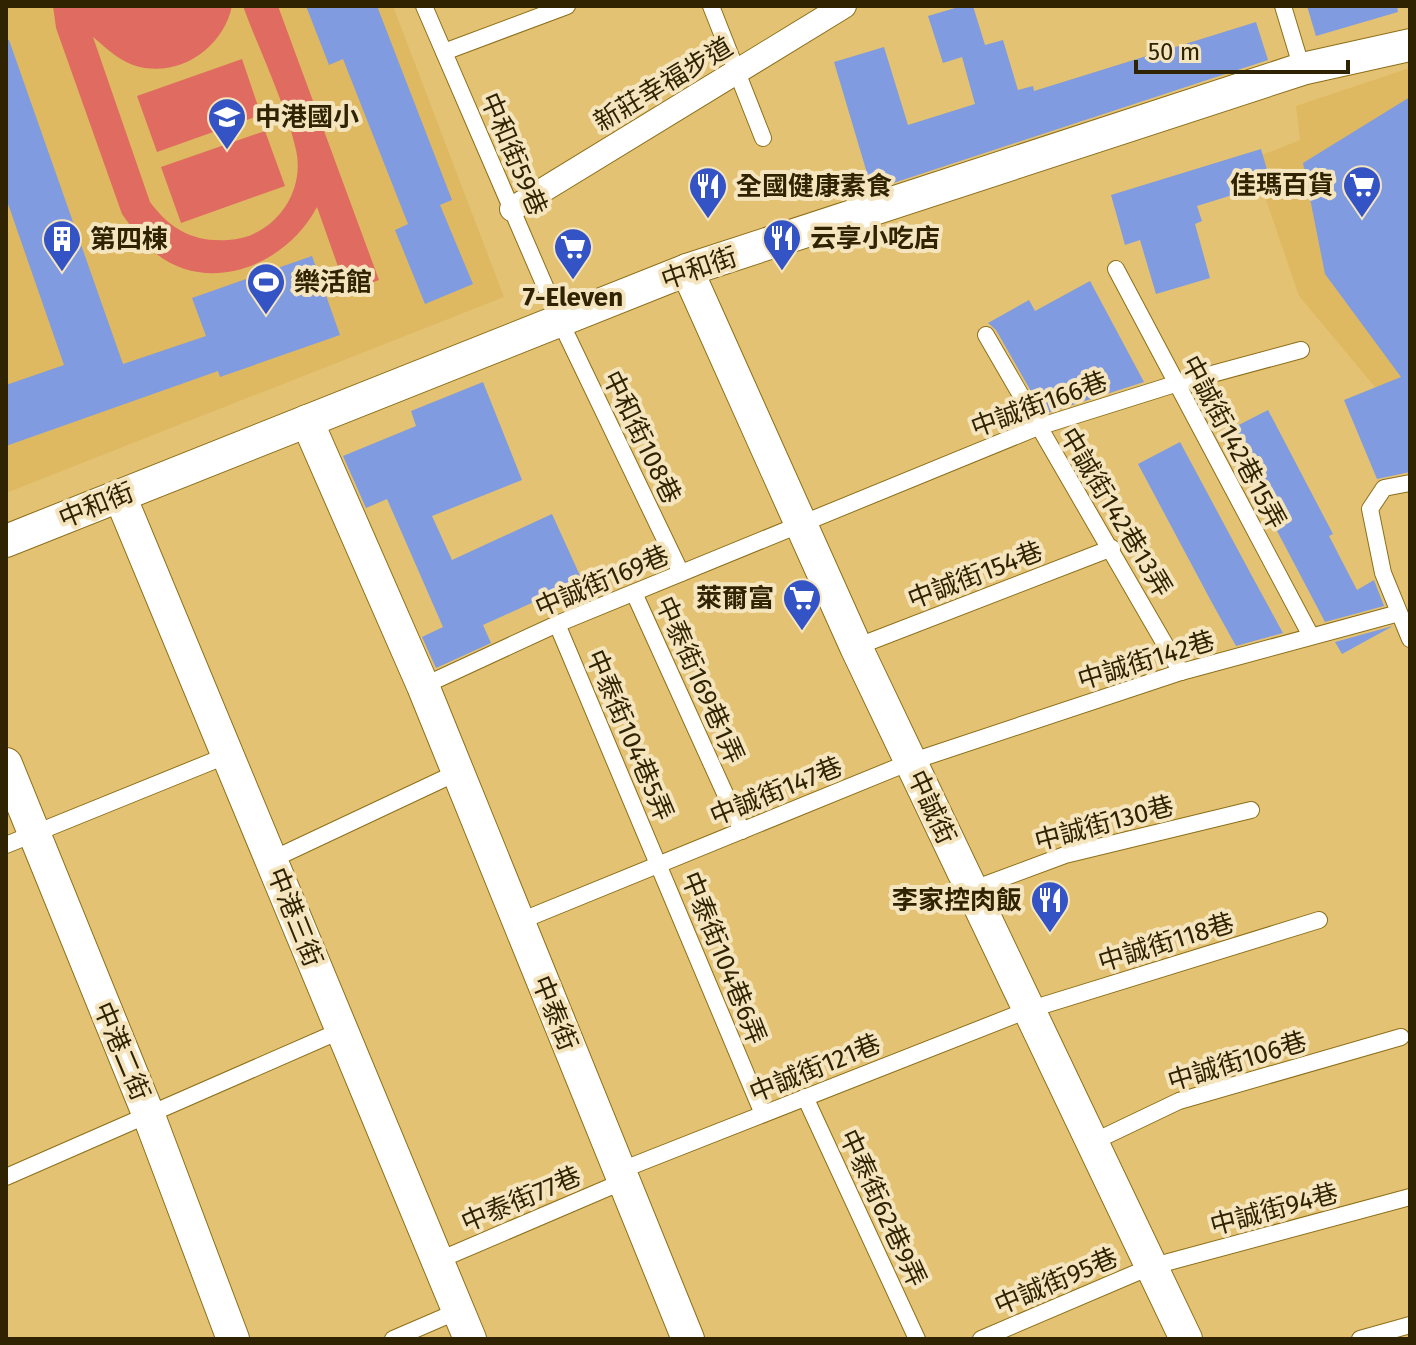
<svg xmlns="http://www.w3.org/2000/svg" width="1416" height="1345" font-family="'Fira Sans','Noto Sans TC',sans-serif">
	<rect width="100%" height="100%" fill="#e3c273"/>
	<g fill="#deb961">
		<polygon points="6,6 393,6 504,297 6,493"/>
		<polygon points="1410,68 1410,429 1299,296 1252,159 1300,140 1296,106"/>
	</g>
	<g fill="#e06c61">
		<path d="M53,6h179c-9,43 -55,74 -99,59 -16,-6 -28,-18 -40,-28l57,165c21,28 43,40 78,38 44,-2 78,-46 68,-90 -10,-45 -37,-100 -53,-144h35l101,274 -32,12 -30,-85c-29,56 -107,91 -163,45 -13,-11 -22,-24 -32,-38l-66,-186z"/>
		<polygon points="242,59 261,115 157,152 137,96"/>
		<polygon points="265,131 285,186 181,223 161,167"/>
	</g>
	<g fill="#809bdf">
		<polygon points="306,6 377,6 452,200 440,205 473,284 425,304 395,230 408,224 343,59 329,65"/>
		<polygon points="962,6 973,6 985,45 1003,40 1018,90 1033,86 1034,91 1256,22 1268,60 872,190 834,62 884,47 908,125 975,104 962,57 943,63 928,16"/>
		<polygon points="1307,6 1397,6 1398,12 1316,36"/>
		<polygon points="6,40 9,40 123,364 206,336 192,298 312,256 340,335 220,377 218,371 6,446 6,385 64,365 6,198"/>
		<polygon points="1410,97 1410,472 1377,479 1344,400 1401,377 1325,274 1303,163"/>
		<polygon points="1261,149 1271,183 1197,206 1202,221 1195,224 1210,278 1156,294 1140,240 1125,245 1111,195"/>
		<polygon points="1090,281 1144,382 1044,414 996,330 988,323 1029,300 1035,311"/>
		<polygon points="483,382 522,480 432,516 452,560 552,514 582,580 483,625 491,643 436,668 422,637 443,627 387,499 366,508 343,456 416,426 411,411"/>
		<polygon points="1268,410 1333,534 1329,536 1357,590 1374,580 1384,606 1325,622 1225,432"/>
		<polygon points="1180,442 1253,578 1283,633 1236,646 1211,601 1138,464"/>
		<polygon points="1393,626 1342,654 1335,642"/>
	</g>
	<g fill="none" stroke-linecap="round" stroke-linejoin="round">
		<g stroke="#8e6f19" stroke-width="18">
			<g id="service">
				<polyline points="424,6 560,321 681,573"/>
				<polyline points="711,6 763,138"/>
				<polyline points="1283,6 1302,69"/>
				<polyline points="444,52 567,6"/>
				<polyline points="1116,269 1311,636"/>
				<polyline points="986,335 1181,672"/>
				<polyline points="1410,483 1384,488 1370,509 1383,573 1410,639"/>
				<polyline points="634,593 742,831"/>
				<polyline points="557,624 763,1114"/>
				<polyline points="856,647 1112,548"/>
				<polyline points="423,686 557,624 1038,427 1175,384 1301,350"/>
				<polyline points="6,845 228,755"/>
				<polyline points="271,860 456,773"/>
				<polyline points="971,890 1065,855 1251,810"/>
				<polyline points="518,922 910,762 1181,672 1399,613"/>
				<polyline points="805,1097 917,1339"/>
				<polyline points="1091,1143 1179,1101 1401,1037"/>
				<polyline points="619,1171 1028,1010 1319,920"/>
				<polyline points="6,1177 342,1030"/>
				<polyline points="437,1261 624,1181"/>
				<polyline points="393,1339 458,1311"/>
				<polyline points="981,1339 1150,1267 1410,1197"/>
				<polyline points="1360,1339 1410,1325"/>
			</g>
		</g>
		<g stroke="#8e6f19" stroke-width="26">
			<polyline id="pedestrian" points="512,209 844,6"/>
		</g>
		<g stroke="#8e6f19" stroke-width="34">
			<g id="minor">
				<polyline points="687,270 856,647 1186,1339"/>
				<polyline points="307,421 423,686 688,1339"/>
				<polyline points="120,496 470,1339"/>
				<polyline points="6,541 687,270 1302,69 1410,45"/>
				<polyline points="6,764 149,1116 233,1339"/>
			</g>
		</g>
		<use href="#service" stroke="#fff" stroke-width="16"/>
		<use href="#pedestrian" stroke="#fff" stroke-width="24"/>
		<use href="#minor" stroke="#fff" stroke-width="32"/>
	</g>
	<defs>
		<g id="school-pin" transform="scale(2)"><path d="M0 17L-7.5 6A9.5 9.5 0 1 1 7.5 6Z" fill="#3453c4" stroke="#f5e5bf"/><path d="M0-5L7-2L0 1L-7-2ZM-4 1L0 2.5L4 1V4Q0 6-4 4Z" fill="#fff"/></g>
		<g id="supermarket-pin" transform="scale(2)"><path d="M0 17L-7.5 6A9.5 9.5 0 1 1 7.5 6Z" fill="#3453c4" stroke="#f5e5bf"/><path d="M-6-5.5h2.5l.6 2H6L4.5 2H-2.5L-4.4-4H-6ZM-1.5 3.2a1.3 1.3 0 1 0 .1 0ZM3 3.2a1.3 1.3 0 1 0 .1 0Z" fill="#fff"/></g>
		<g id="restaurant-pin" transform="scale(2)"><path d="M0 17L-7.5 6A9.5 9.5 0 1 1 7.5 6Z" fill="#3453c4" stroke="#f5e5bf"/><path d="M-5-6h1v4h1v-4h1v4h1v-4h1v5L-1.5 .5V6h-2V.5L-5-1ZM5-6V6H3V1.5H1.5Q1.5-4 5-6Z" fill="#fff"/></g>
		<g id="building-pin" transform="scale(2)"><path d="M0 17L-7.5 6A9.5 9.5 0 1 1 7.5 6Z" fill="#3453c4" stroke="#f5e5bf"/><path d="M-4-6H4V6H1V3H-1V6H-4ZM-2.5-4.3h1.7v1.8h-1.7ZM.8-4.3h1.7v1.8H.8ZM-2.5-1h1.7V.8h-1.7ZM.8-1h1.7V.8H.8Z" fill="#fff"/></g>
		<g id="stadium-pin" transform="scale(2)"><path d="M0 17L-7.5 6A9.5 9.5 0 1 1 7.5 6Z" fill="#3453c4" stroke="#f5e5bf"/><path d="M0-5a6.5 5 0 1 0 0 10a6.5 5 0 1 0 0-10ZM-3.5-1.8h7v3.6h-7Z" fill="#fff"/></g>
	</defs>
	<g fill-rule="evenodd">
		<use href="#school-pin" x="227" y="117"/>
		<use href="#supermarket-pin" x="1362" y="185"/>
		<use href="#restaurant-pin" x="708" y="186"/>
		<use href="#restaurant-pin" x="782" y="238"/>
		<use href="#building-pin" x="62" y="239"/>
		<use href="#supermarket-pin" x="573" y="247"/>
		<use href="#stadium-pin" x="266" y="282"/>
		<use href="#supermarket-pin" x="802" y="598"/>
		<use href="#restaurant-pin" x="1050" y="900"/>
	</g>
	<g text-anchor="middle" stroke-width="8" stroke-linejoin="round" paint-order="stroke">
		<g font-size="26" fill="#302301" stroke="#f5e5bf">
			<text transform="translate(663 84) rotate(-31)" y="9">新莊幸福步道</text>
			<text transform="translate(514 154) rotate(67)" y="9">中和街59巷</text>
			<text transform="translate(699 268) rotate(-19)" y="9">中和街</text>
			<text transform="translate(1039 404) rotate(-20)" y="9">中誠街166巷</text>
			<text transform="translate(642 437) rotate(64)" y="9">中和街108巷</text>
			<text transform="translate(1234 442) rotate(62)" y="9">中誠街142巷15弄</text>
			<text transform="translate(96 505) rotate(-22)" y="9">中和街</text>
			<text transform="translate(1116 512) rotate(59)" y="9">中誠街142巷13弄</text>
			<text transform="translate(975 575) rotate(-21)" y="9">中誠街154巷</text>
			<text transform="translate(602 581) rotate(-23)" y="9">中誠街169巷</text>
			<text transform="translate(1146 660) rotate(-17)" y="9">中誠街142巷</text>
			<text transform="translate(700 680) rotate(66)" y="9">中泰街169巷1弄</text>
			<text transform="translate(630 735) rotate(67)" y="9">中泰街104巷5弄</text>
			<text transform="translate(776 791) rotate(-22)" y="9">中誠街147巷</text>
			<text transform="translate(932 807) rotate(65)" y="9">中誠街</text>
			<text transform="translate(1104 823) rotate(-15)" y="9">中誠街130巷</text>
			<text transform="translate(295 917) rotate(68)" y="9">中港三街</text>
			<text transform="translate(1166 942) rotate(-17)" y="9">中誠街118巷</text>
			<text transform="translate(724 958) rotate(68)" y="9">中泰街104巷6弄</text>
			<text transform="translate(555 1013) rotate(68)" y="9">中泰街</text>
			<text transform="translate(122 1051) rotate(67)" y="9">中港二街</text>
			<text transform="translate(1237 1061) rotate(-17)" y="9">中誠街106巷</text>
			<text transform="translate(815 1068) rotate(-22)" y="9">中誠街121巷</text>
			<text transform="translate(521 1199) rotate(-23)" y="9">中泰街77巷</text>
			<text transform="translate(883 1208) rotate(65)" y="9">中泰街62巷9弄</text>
			<text transform="translate(1274 1209) rotate(-15)" y="9">中誠街94巷</text>
			<text transform="translate(1056 1281) rotate(-23)" y="9">中誠街95巷</text>
		</g>
		<g font-size="26" font-weight="bold" fill="#302301" stroke="#f5e5bf" text-anchor="start">
			<text x="255" y="126">中港國小</text>
			<text x="1334" y="194" text-anchor="end">佳瑪百貨</text>
			<text x="736" y="195">全國健康素食</text>
			<text x="810" y="247">云享小吃店</text>
			<text x="90" y="248">第四棟</text>
			<text x="294" y="291">樂活館</text>
			<text x="573" y="306" text-anchor="middle">7-Eleven</text>
			<text x="774" y="607" text-anchor="end">萊爾富</text>
			<text x="1022" y="909" text-anchor="end">李家控肉飯</text>
		</g>
	</g>
	<rect width="1416" height="1345" fill="none" stroke="#302301" stroke-width="16"/>
	<path d="M1136 60v12h212v-12" fill="none" stroke="#302301" stroke-width="4"/>
	<text x="1148" y="60" font-size="24" fill="#302301" stroke="#f5e5bf" stroke-width="6" paint-order="stroke">50 m</text>
</svg>
